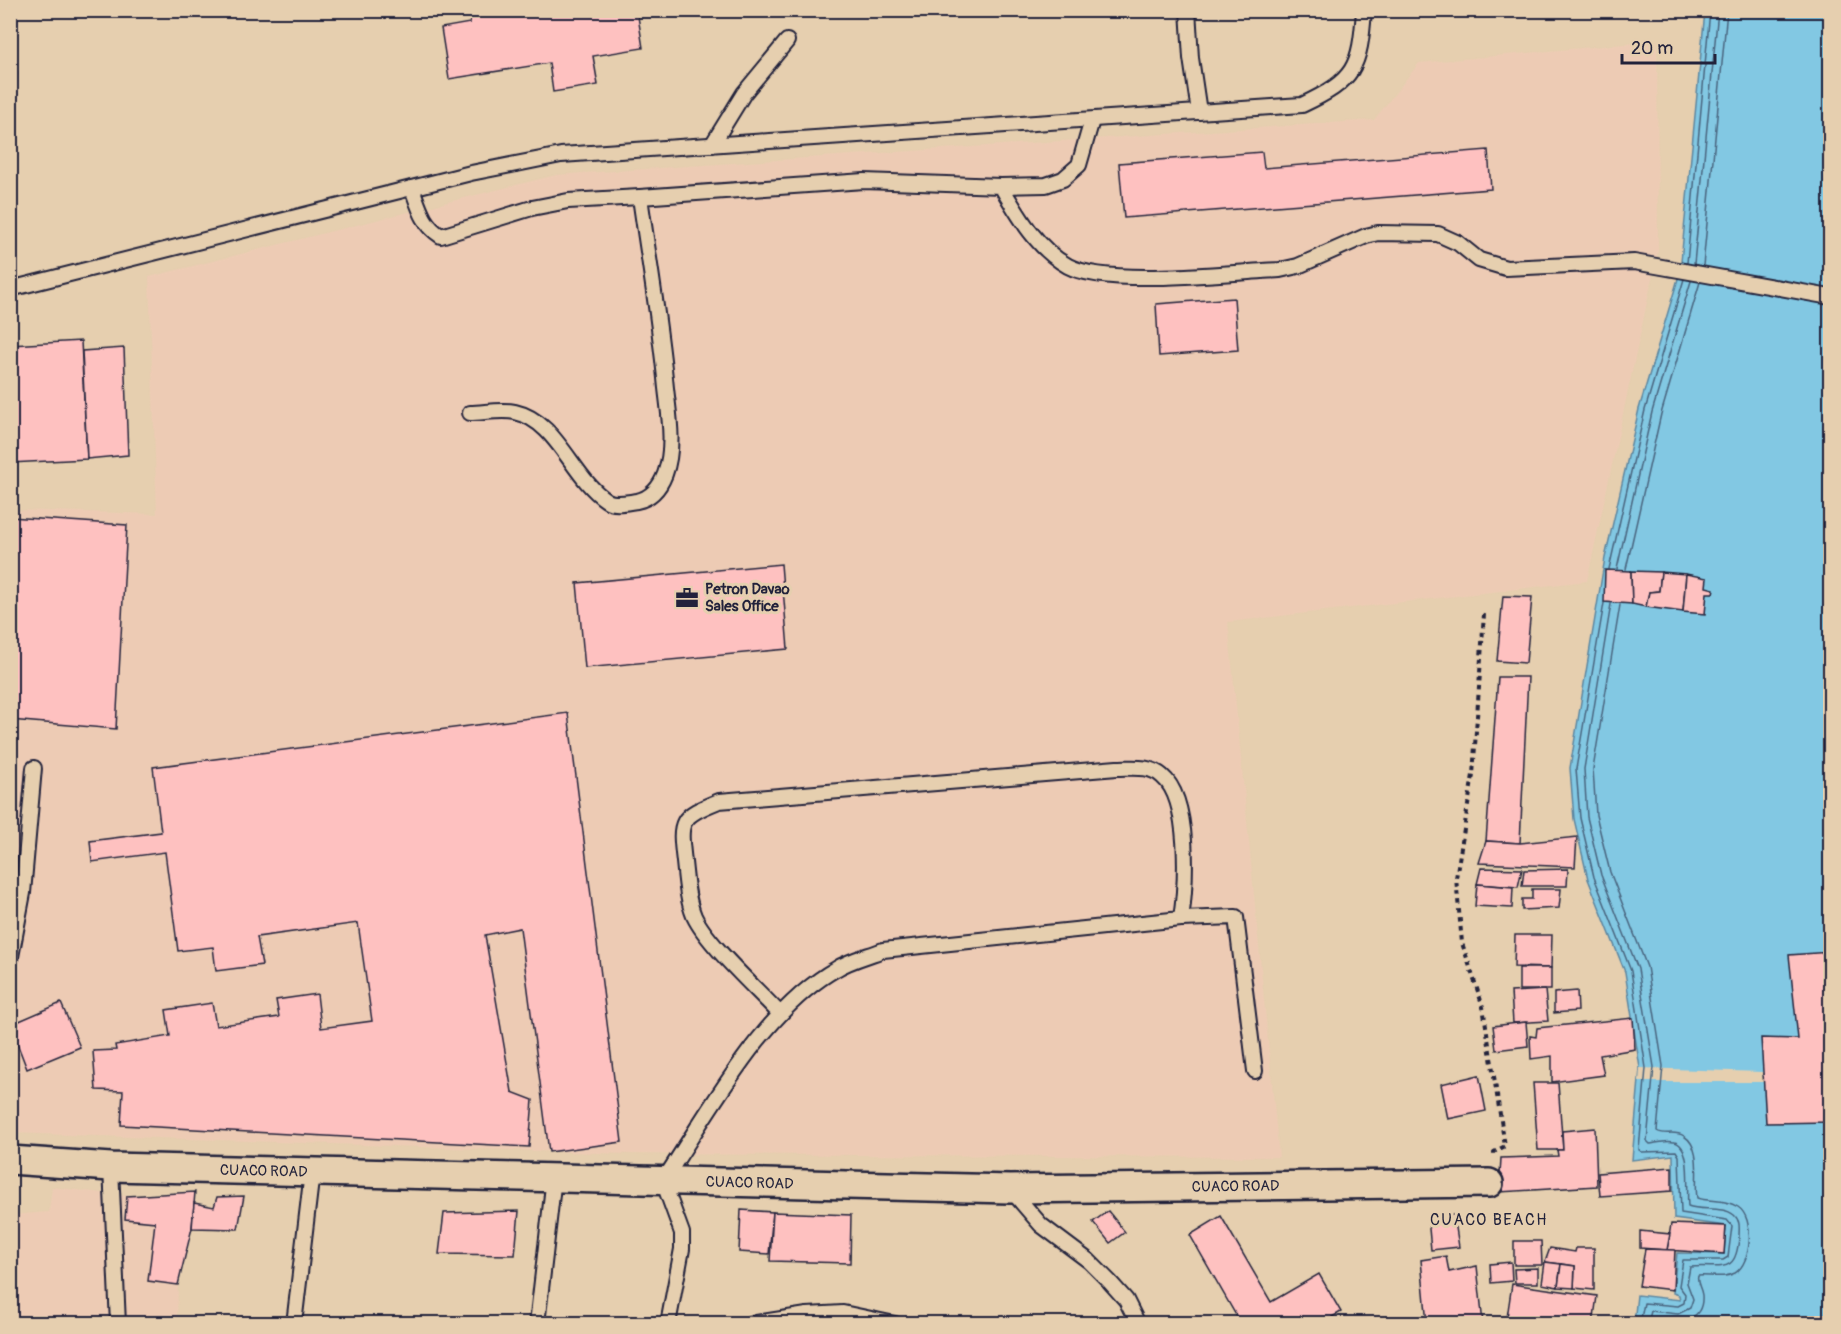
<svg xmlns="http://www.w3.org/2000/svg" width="1841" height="1334" font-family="Pangolin,sans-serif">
	<rect width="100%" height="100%" fill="#e6cfaf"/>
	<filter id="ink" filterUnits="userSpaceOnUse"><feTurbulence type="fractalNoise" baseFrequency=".0167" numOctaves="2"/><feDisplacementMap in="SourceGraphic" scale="12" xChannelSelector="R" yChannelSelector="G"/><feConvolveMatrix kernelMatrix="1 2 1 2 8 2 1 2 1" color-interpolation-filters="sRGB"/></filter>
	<g filter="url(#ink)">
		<g fill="#edcbb4">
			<polygon points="1657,41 1658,251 1587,581 1228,622 1279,1157 628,1154 11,1133 11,510 157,514 149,277 556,175 1374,120 1419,63"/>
			<polygon points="52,1187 127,1196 125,1218 155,1222 148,1281 178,1285 177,1323 11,1324 11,1215 49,1212"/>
		</g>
		<polygon fill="#82c8e3" stroke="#5c86a0" stroke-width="1.5" points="1705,11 1830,11 1830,1323 1634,1323 1637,1295 1680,1300 1679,1295 1673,1293 1677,1253 1724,1254 1726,1226 1674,1219 1673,1155 1632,1160 1640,1068 1625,972 1588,879 1574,819 1570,768 1605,558 1639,409 1680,272"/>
		<polygon fill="#e6cfaf" points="1640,1068 1762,1072 1764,1082 1639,1082"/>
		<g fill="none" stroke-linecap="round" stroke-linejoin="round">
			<g stroke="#48647e" stroke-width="1.5">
				<polyline points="1687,263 1710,10"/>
				<polyline points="1694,264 1718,10"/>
				<polyline points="1703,266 1727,10"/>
				<polyline points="1609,569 1645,410 1684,279"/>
				<polyline points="1617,569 1652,412 1691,281"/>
				<polyline points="1626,569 1661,414 1700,282"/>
				<polyline points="1604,603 1576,769 1580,818 1594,877 1631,971 1646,1068 1639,1150 1642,1152 1676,1151 1679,1156 1681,1213 1727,1220 1732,1226 1728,1257 1723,1260 1683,1260 1679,1286 1685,1294 1684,1303 1678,1306 1644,1303 1640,1324"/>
				<path d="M1611,604l-27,165 3,48 14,58 37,94 16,98 -7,74 3,3c7,-1 16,-4 24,-2 19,3 12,49 14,64 13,5 35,0 46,9 7,6 5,14 5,22 -3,40 -18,27 -49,30l-3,16 6,16 -3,9 -12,6 -27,-3 -3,13"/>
				<path d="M1620,605l-27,164 3,46 14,57 37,95 16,99 -6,65c7,5 18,-1 27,5 19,12 10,44 13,62 13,4 29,1 41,9 17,11 14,56 -3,66 -11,6 -25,2 -37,3 -2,7 3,11 4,19 2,27 -23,28 -42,26l-3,3"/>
			</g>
		</g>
		<g fill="#fec1c0" stroke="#22223b" stroke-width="1.5">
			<polygon points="352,10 380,10 380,16"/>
			<polygon points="468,10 637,10 643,48 593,56 598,85 553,92 549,63 449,79 441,28 470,23"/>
			<polygon points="10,72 17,72 10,181"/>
			<polygon points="1488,150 1491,189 1124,218 1119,163 1262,152 1264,168"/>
			<polygon points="1234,298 1238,350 1159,356 1156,304"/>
			<polygon points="81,341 87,459 10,463 10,345"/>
			<polygon points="124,348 128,455 87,459 82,351"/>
			<polygon points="10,517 127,525 116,729 10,720"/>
			<polygon points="781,564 788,649 585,668 577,583"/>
			<polygon points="1605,570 1631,571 1632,604 1604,602"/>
			<polygon points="1631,571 1661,572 1659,591 1649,592 1646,607 1632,604"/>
			<polygon points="1661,572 1686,574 1683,612 1646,607 1649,592 1659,591"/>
			<polygon points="1686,574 1707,578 1706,587 1714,589 1713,593 1707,593 1705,614 1683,612"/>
			<polygon points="1503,596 1532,597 1526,663 1497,661"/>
			<polygon points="1498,677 1528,677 1520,843 1486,841"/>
			<polygon points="568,713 622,1142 549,1152 520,928 485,935 512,1092 533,1100 529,1147 121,1125 123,1091 96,1090 93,1051 116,1050 115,1045 170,1036 166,1010 212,1003 216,1026 279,1017 276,1000 317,994 321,1028 372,1021 358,923 257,937 262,965 216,971 213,947 178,951 165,852 92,862 90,841 161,832 153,767"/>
			<polygon points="1577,837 1575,867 1479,863 1486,841 1520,843"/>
			<polygon points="1481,868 1522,869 1518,887 1477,884"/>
			<polygon points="1568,869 1567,886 1522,886 1524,870"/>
			<polygon points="1477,884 1513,887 1512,908 1475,906"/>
			<polygon points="1532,889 1561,889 1559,908 1522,910 1522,899 1532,899"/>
			<polygon points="1515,935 1552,935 1551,968 1514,967"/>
			<polygon points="1830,952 1830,1122 1766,1123 1761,1038 1798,1039 1789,955"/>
			<rect x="1519" y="968" width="32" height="22"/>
			<polygon points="1545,990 1548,1021 1513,1023 1511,992"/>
			<polygon points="1577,991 1578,1011 1554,1013 1554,993"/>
			<polygon points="61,1003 80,1047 27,1069 10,1025"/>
			<polygon points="1633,1018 1635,1049 1600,1055 1604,1075 1552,1082 1552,1056 1531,1059 1530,1036 1536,1037 1537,1028"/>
			<polygon points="1526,1022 1528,1046 1496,1050 1493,1026"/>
			<polygon points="1479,1075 1486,1111 1448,1119 1441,1084"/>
			<polygon points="1533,1083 1558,1083 1563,1150 1538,1150"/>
			<polygon points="1595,1128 1597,1186 1499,1192 1501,1158 1558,1156 1557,1150 1563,1150 1562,1131"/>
			<polygon points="1672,1167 1672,1191 1600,1196 1598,1173"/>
			<polygon points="195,1192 192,1228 178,1285 148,1281 155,1222 125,1219 127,1196"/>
			<polygon points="244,1196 238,1229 192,1228 194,1203 214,1207 217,1197"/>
			<polygon points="741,1210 773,1212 769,1254 739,1252"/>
			<polygon points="519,1211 515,1255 439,1254 444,1213"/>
			<polygon points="1108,1211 1125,1232 1110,1243 1093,1222"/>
			<polygon points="773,1212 851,1215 850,1263 770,1261"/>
			<polygon points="1454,1215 1459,1247 1431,1250 1428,1218"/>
			<polygon points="1221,1216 1271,1302 1319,1274 1341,1312 1332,1317 1335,1321 1330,1324 1241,1324 1190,1235"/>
			<polygon points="1671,1224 1726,1226 1724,1254 1667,1250"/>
			<polygon points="1640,1231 1670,1234 1667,1250 1640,1248"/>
			<polygon points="1514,1241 1541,1241 1542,1265 1514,1265"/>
			<polygon points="1550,1248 1575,1252 1576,1248 1594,1248 1594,1290 1574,1288 1575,1266 1545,1262"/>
			<polygon points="1645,1249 1675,1250 1673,1290 1639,1286"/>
			<polygon points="1446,1256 1449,1272 1477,1266 1483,1324 1427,1324 1421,1260"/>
			<polygon points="1511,1262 1512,1281 1491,1283 1490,1264"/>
			<polygon points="1545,1262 1561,1264 1558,1287 1542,1284"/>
			<polygon points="1561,1264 1575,1266 1574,1288 1558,1287"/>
			<polygon points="1538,1268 1538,1283 1515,1283 1514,1269"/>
			<polygon points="1512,1284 1597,1296 1593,1324 1506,1324"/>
		</g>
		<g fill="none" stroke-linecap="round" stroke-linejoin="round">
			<g stroke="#22223b" stroke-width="18">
				<g id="service">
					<polyline points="1188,10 1191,58 1199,112"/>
					<polyline points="712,145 744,93 787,41"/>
					<path d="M1001,186c17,29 36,63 67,80 39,21 163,6 212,4l18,-4 68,-30 12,-3 60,1 20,9 21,17 27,8 128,-6 196,35"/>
					<path d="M412,188c7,19 11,37 29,48l91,-28 36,-7 72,-4"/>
					<path d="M10,289l461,-116 90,-18 741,-50c53,-25 58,-37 62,-95"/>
					<path d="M470,413c13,0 32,-4 45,-1 42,9 57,65 91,88 8,6 22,2 31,1 14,-3 23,-14 28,-27 10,-27 4,-59 1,-86 -6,-64 -17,-127 -26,-191l224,-16 137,5 45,-1 17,-6 16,-14 13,-45"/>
					<polyline points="1181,919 1236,917 1255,1071"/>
					<polyline points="10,962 23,893 34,768"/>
					<polyline points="111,1167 118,1324"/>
					<polyline points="1011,1190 1041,1225 1089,1261 1109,1281 1126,1300 1138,1324"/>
					<polyline points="294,1324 312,1172"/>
					<polyline points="537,1324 554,1177"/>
					<path d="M668,1324l14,-75v-16l-19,-52c47,-70 99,-170 173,-212 14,-9 32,-13 47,-19l298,-31c5,-34 10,-119 -19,-143 -12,-11 -30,-8 -45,-8l-398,33c-40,16 -40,19 -35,61 2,18 3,37 10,54 13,28 63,73 85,97"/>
					<polyline points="750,1324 807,1315 843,1313 895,1324"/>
				</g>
			</g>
			<g stroke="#22223b" stroke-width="32">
				<g id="minor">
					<path id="s1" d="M10,1160l101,7 899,22 479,-6"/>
				</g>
			</g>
			<polyline stroke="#22223b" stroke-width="4" stroke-dasharray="4.5 4.5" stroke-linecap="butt" points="1484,614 1473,775 1456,878 1462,943 1483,1007 1505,1146 1494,1152 1494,1156"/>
			<use href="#service" stroke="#e6cfaf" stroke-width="14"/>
			<use href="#minor" stroke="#e6cfaf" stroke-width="27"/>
		</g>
	</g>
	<defs>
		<g id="office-bare" transform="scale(1.8)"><path d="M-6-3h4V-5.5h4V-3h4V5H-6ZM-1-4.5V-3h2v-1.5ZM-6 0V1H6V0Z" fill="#22223b" stroke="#e6cfaf" stroke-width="2.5" paint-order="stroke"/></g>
	</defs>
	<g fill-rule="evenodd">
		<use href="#office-bare" x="687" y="598"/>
	</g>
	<g text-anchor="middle" stroke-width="6" stroke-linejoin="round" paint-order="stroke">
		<g font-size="15" font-weight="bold" fill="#22223b" stroke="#e6cfaf" text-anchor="start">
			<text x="705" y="594">Petron Davao<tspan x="705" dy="17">Sales Office</tspan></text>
		</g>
		<g font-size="15" fill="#22223b" stroke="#e6cfaf">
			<text dy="5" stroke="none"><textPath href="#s1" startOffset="254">CUACO ROAD</textPath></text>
			<text dy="5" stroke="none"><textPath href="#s1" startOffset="740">CUACO ROAD</textPath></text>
			<text dy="5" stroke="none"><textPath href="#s1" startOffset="1226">CUACO ROAD</textPath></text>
		</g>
		<g font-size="16" letter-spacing="1.5" fill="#22223b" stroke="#e6cfaf">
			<text x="1489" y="1225">CUACO BEACH</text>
		</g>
	</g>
	<rect width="1841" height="1334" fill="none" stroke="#e6cfaf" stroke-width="36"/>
	<rect x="18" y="18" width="1805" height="1298" fill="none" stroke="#22223b" stroke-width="2" filter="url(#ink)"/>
	<path d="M1622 54v9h93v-9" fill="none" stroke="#22223b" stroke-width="3"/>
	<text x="1631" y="54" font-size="18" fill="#22223b" stroke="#e6cfaf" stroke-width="4.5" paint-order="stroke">20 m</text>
</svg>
